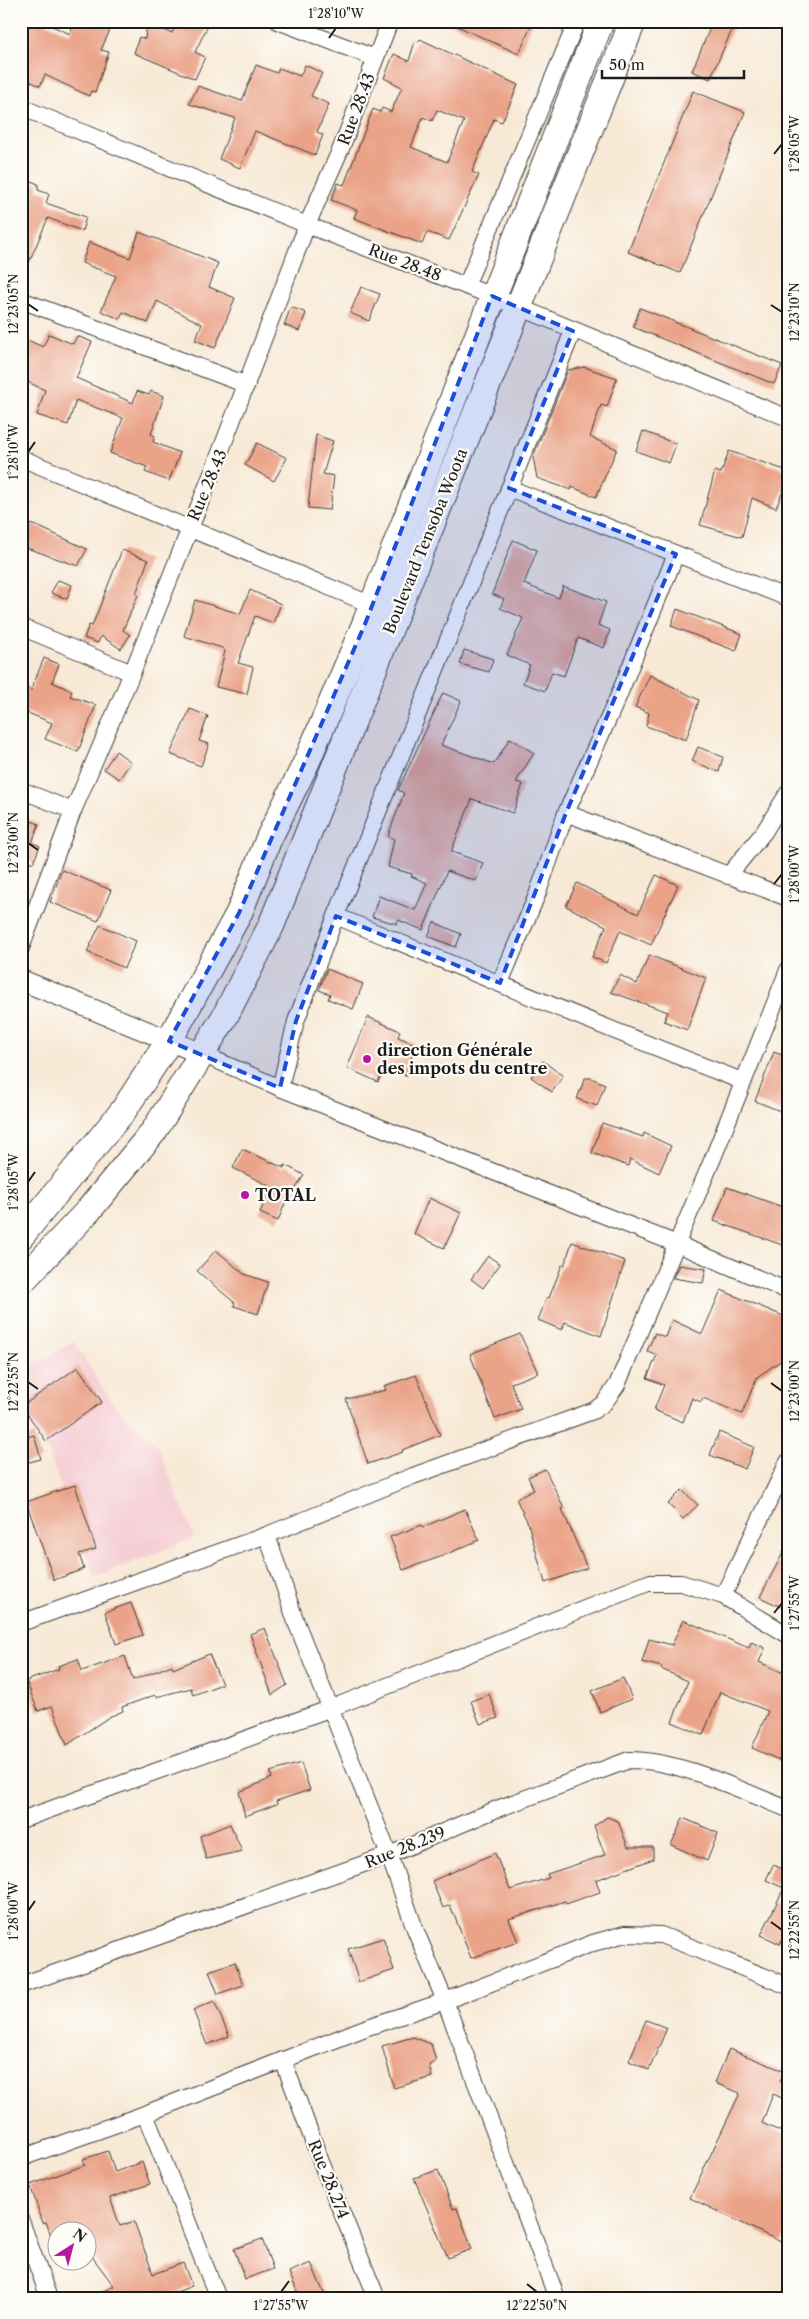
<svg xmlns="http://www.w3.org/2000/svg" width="809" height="2319" font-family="'Libre Caslon Text',serif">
	<rect width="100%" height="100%" fill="#fdfcf7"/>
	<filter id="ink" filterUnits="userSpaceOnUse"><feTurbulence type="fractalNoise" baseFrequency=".02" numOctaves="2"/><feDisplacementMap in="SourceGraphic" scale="10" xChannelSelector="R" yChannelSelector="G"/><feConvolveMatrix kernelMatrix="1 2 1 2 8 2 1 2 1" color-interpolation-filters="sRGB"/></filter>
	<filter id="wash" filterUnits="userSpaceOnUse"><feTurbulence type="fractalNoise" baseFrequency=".0096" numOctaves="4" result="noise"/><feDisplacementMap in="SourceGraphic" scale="20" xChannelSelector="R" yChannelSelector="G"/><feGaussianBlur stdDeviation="1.12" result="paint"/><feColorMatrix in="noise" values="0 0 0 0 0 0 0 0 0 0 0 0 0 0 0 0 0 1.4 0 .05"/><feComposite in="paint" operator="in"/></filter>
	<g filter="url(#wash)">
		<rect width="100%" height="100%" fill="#f8e9d6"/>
		<polygon fill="#f6cfd6" points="73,1341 113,1404 158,1446 194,1538 95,1577 45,1444 21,1411 21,1400 27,1396 21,1387 21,1375"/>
		<g id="blocks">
			<g fill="#eaa388" fill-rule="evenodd">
				<polygon points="21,21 41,21 70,34 75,21 114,21 101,50 109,52 95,92 91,91 89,96 45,75 40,86 21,77"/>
				<polygon points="177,21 210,21 195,52 205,57 195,79 134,53 139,37 145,39 147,24 172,33"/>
				<polygon points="446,21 533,21 519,54"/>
				<polygon points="713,21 736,21 710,79 692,71"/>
				<path d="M420,39l98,46 -16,37 -8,-3 -22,53 7,3 -30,65 -22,-8 -5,12 -68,-26 3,-8 -26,-10 7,-17 6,2 29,-76 7,3 2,-4 9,4 11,-25 -18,-9 10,-24 15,7 6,-20 3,1zM437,110l27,11 -17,41 -36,-15 12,-30 9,4z"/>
				<polygon points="256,65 277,73 279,68 300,76 305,65 322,73 311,96 329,104 317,132 323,135 315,155 255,131 240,168 219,159 235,118 189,104 198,86 242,101"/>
				<polygon points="693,91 745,112 680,273 628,252"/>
				<polygon points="21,177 38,184 38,190 49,194 46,203 86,217 82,231 48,218 21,281"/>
				<polygon points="139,232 218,263 209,287 235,298 215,348 195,340 202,324 157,301 148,323 123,312 120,319 101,311 116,276 82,263 89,242 130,258"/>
				<polygon points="361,287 380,294 369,321 350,313"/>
				<polygon points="291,307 306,313 299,331 284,325"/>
				<polygon points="640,308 782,365 774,384 633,327"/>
				<polygon points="49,334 73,344 77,336 92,342 76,378 133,403 137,391 149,395 151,391 164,396 151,434 155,436 153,442 180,453 169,481 145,472 147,467 110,453 123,418 76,400 68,425 37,415 45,390 21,379 21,337 43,347"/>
				<polygon points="584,367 617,378 607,407 601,405 590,437 617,449 596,497 572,487 571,490 537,478 533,457 568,370"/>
				<polygon points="643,431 676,444 669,463 636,451"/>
				<polygon points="316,435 333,441 323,474 334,476 330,510 308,508"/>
				<polygon points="257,443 287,458 274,481 245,465"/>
				<polygon points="729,451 788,471 788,479 776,508 752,498 742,537 700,525 715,471 721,473"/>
				<polygon points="21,522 37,526 87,549 78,566 21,546"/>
				<polygon points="513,540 537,550 524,584 559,598 563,586 606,602 598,625 610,630 604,648 578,638 564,676 552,672 545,691 523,683 530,665 507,655 523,618 500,608 504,599 492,594"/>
				<polygon points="122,550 148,560 136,594 138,595 123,630 130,635 121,649 101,636 98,643 84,638 89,625 92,626"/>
				<polygon points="58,580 72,585 67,599 51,593"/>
				<polygon points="250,590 281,604 273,623 255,616 238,663 253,667 247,694 216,687 225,651 222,648 184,636 195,600 240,614"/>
				<polygon points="677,609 742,634 736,651 671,626"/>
				<polygon points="464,650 493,659 489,672 460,664"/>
				<polygon points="44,658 59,664 52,682 72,691 70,696 96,705 78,752 45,739 52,723 21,710 21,686 31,690"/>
				<polygon points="650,675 699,700 686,740 646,726 649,713 635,707"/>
				<polygon points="443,693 461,701 441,745 494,764 510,738 534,753 516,782 523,784 513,813 472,799 452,849 452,852 483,863 476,881 447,871 423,930 398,920 397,924 372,917 379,896 415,910 427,883 411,876 412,874 388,867 394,839 388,836 404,793 398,790"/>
				<polygon points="190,709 208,716 199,741 209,744 201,766 170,754"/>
				<polygon points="698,747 723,757 719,772 692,761"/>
				<polygon points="116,751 131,762 119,779 104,769"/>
				<polygon points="21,817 39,824 32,843 40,846 33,863 25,859 21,867"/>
				<polygon points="62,870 111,890 98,921 50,902"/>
				<polygon points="656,875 678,885 651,945 620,931 606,963 592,957 606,926 566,906 577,883 638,914"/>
				<polygon points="434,922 461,934 456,947 428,936"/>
				<polygon points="100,925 136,941 124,968 87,952"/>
				<polygon points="649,955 706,978 687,1030 664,1021 668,1012 611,992 620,975 637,984"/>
				<polygon points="327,969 363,984 353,1009 328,999 330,994 319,990"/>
				<polygon points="368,1017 400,1031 398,1037 415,1044 406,1076 385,1067 378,1082 347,1068"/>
				<polygon points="774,1052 788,1057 788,1114 755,1101"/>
				<polygon points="543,1061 563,1076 552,1092 531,1077"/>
				<polygon points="585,1078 591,1078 605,1084 597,1106 577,1099"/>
				<polygon points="602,1123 643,1137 644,1133 671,1146 659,1173 630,1159 628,1166 592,1153"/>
				<polygon points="242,1149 284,1168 285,1165 304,1175 292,1195 289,1193 278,1221 260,1213 270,1186 233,1168"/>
				<polygon points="727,1187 788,1209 788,1247 714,1221"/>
				<polygon points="429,1198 461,1213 444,1248 414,1234"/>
				<polygon points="572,1242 625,1261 601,1336 565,1322 562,1330 538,1320 547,1297 549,1298 562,1265 564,1266"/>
				<polygon points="216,1250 244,1274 268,1282 258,1314 234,1306 235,1303 197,1271"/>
				<polygon points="488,1256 500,1264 483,1288 471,1279"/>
				<polygon points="679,1265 706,1269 703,1283 673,1278"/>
				<polygon points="721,1290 788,1318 788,1356 757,1377 742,1414 703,1398 701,1402 692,1398 683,1422 654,1410 664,1385 647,1378 657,1355 647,1351 655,1333 665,1337 672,1320 702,1334"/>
				<polygon points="520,1334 538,1373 511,1383 521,1409 495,1419 470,1354"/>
				<polygon points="78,1367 102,1402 46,1441 22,1406"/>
				<polygon points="416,1375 440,1435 402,1450 403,1452 368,1464 346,1399 386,1390 384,1386"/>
				<polygon points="719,1432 754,1447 745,1469 710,1455"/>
				<polygon points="34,1435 41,1459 21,1464 21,1439"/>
				<polygon points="545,1469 564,1508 562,1509 587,1568 545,1583 528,1523 516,1499 534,1490 528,1477"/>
				<polygon points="75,1485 96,1549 79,1554 84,1569 54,1580 26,1502"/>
				<polygon points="682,1490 698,1505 683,1519 668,1504"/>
				<polygon points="465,1509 479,1540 440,1557 403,1570 390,1537 422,1525 423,1527"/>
				<polygon points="788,1543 788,1598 783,1608 760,1597"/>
				<polygon points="131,1603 143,1635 116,1644 105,1612"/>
				<polygon points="683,1620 749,1648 751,1642 765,1648 759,1662 788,1675 788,1764 752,1748 768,1711 720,1692 703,1735 672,1722 688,1681 661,1669 662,1667 642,1662 649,1639 672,1645"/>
				<polygon points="265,1628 287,1685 272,1695 250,1634"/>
				<polygon points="209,1654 222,1684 193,1695 191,1688 156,1697 155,1695 122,1707 123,1711 109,1717 67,1745 52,1706 38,1711 26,1681 59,1669 58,1666 78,1659 82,1671 125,1656 133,1680 172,1665 173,1669"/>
				<polygon points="623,1678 632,1699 600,1712 592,1691"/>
				<polygon points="489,1694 498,1718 480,1724 471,1701"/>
				<polygon points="301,1763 310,1790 276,1801 277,1804 245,1816 239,1792 272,1778 270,1772"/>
				<polygon points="607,1817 618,1821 628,1847 653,1847 653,1859 596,1880 600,1892 566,1904 565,1901 509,1919 518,1942 471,1958 450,1905 443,1908 432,1881 495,1853 510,1890 549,1878 547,1874 605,1855 594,1826"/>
				<polygon points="683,1818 718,1833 707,1861 671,1845"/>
				<polygon points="230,1824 242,1851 206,1859 200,1836"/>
				<polygon points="773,1865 788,1871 788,1928 780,1944 761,1935 784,1888 766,1880"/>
				<polygon points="383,1938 394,1970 359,1982 348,1949"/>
				<polygon points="235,1962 243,1985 218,1994 209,1971"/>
				<polygon points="214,2001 229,2036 207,2045 193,2010"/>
				<polygon points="646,2020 667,2028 649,2070 629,2061"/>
				<polygon points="413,2037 431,2044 436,2061 429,2065 432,2077 394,2088 382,2046"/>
				<polygon points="729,2049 784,2071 780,2081 788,2084 782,2098 773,2094 762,2123 788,2135 788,2228 781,2242 690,2198 740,2093 715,2083"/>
				<polygon points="108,2151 115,2172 142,2162 150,2184 110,2198 120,2226 134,2221 153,2274 183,2263 192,2286 161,2298 88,2298 114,2286 88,2251 88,2232 58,2232 58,2242 54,2244 46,2222 43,2223 30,2185 85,2165 83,2159"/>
				<polygon points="438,2170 453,2209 457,2208 472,2249 448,2258 414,2178"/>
				<polygon points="262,2239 273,2269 245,2279 234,2249"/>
				<polygon points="311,2263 326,2298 300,2298 289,2272"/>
			</g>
		</g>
	</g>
	<g filter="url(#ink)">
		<use href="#blocks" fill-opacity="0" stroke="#3d3b38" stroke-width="1"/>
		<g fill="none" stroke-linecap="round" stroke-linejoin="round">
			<g stroke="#3d3b38" stroke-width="18">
				<g id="minor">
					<polyline points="278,21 375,58"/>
					<polyline points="21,107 307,225 492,296 788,418"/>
					<polyline points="466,286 577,21"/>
					<polyline points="21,300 247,385"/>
					<path d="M573,331l-237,585c135,56 270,113 406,165"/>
					<polyline points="21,458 372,605"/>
					<polyline points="509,488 788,598"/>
					<polyline points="21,627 132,673"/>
					<polyline points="21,790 73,811"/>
					<polyline points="566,813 788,898"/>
					<polyline points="728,876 764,832 788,793"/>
					<polyline points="21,948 73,811 132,673 213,471 307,225 342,146 390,21"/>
					<polyline points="500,983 537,895 566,813 618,697 676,554"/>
					<polyline points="202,1054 280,1088 677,1244 788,1291"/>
					<polyline points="280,1088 296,1021 336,916"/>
					<polyline points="267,1535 296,1622 389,1855 415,1929 445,2001 557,2298"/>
					<polyline points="723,1596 788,1462"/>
					<polyline points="21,1623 267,1535 413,1476 593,1411 604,1403 617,1385 713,1158 788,970"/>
					<polyline points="21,1820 329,1709 648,1583 681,1583 723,1596 788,1635"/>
					<path d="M21,1985l368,-130 108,-46 132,-49c51,0 110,30 159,49"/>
					<polyline points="283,2060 321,2162 377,2298"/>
					<polyline points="145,2114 218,2298"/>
					<polyline points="21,2158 145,2114 365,2028 445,2001 593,1943 625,1934 661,1935 788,1986"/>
					<polyline points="21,2221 49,2298"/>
				</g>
			</g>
			<g stroke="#3d3b38" stroke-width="22">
				<polyline id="tertiary" points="21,980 202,1054"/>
			</g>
			<g stroke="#3d3b38" stroke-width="28">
				<g id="primary">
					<polyline points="21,1236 123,1111 169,1041 239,913 269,838 307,761 365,624 601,21"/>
					<polyline points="21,1282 88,1211 154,1131 224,1018 271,926 633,21"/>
				</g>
			</g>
			<use href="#minor" stroke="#fff" stroke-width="16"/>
			<use href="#tertiary" stroke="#fff" stroke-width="20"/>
			<use href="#primary" stroke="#fff" stroke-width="26"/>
		</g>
	</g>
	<path fill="#1d4ed8" fill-opacity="0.2" stroke="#1d4ed8" stroke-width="4" stroke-dasharray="10 6" stroke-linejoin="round" d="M492,296l81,35 -64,157 167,66 -110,259 -66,170 -164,-67 -40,105 -16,67 -111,-47 70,-128 126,-289z"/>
	<path fill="none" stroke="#1c1c1c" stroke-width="2" d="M329,38l7,-10M774,154l8,-10M28,304l10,7M771,305l11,7M28,452l7,-10M28,843l10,7M774,884l8,-10M28,1182l7,-10M28,1382l10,7M771,1383l11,8M774,1613l8,-10M28,1911l7,-10M771,1922l11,8M527,2284l10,8M281,2292l8,-11"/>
	<g fill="#b5179e" stroke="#fdfcf7" stroke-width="2">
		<circle cx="367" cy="1059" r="5"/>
		<circle cx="245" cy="1195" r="5"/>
	</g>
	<g text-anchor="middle" stroke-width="4.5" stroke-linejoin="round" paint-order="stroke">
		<g font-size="16" fill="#1c1c1c" stroke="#fdfcf7">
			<text transform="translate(356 109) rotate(-69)" y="6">Rue 28.43</text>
			<text transform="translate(405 262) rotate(21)" y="6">Rue 28.48</text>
			<text transform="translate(207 485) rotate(-67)" y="6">Rue 28.43</text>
			<text transform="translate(425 541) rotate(-68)" y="6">Boulevard Tensoba Woota</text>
			<text transform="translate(405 1847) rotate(-22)" y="6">Rue 28.239</text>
			<text transform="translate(329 2179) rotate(68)" y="6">Rue 28.274</text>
		</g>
		<g font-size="16" font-weight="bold" fill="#1c1c1c" stroke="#fdfcf7" text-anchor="start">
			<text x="377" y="1056">direction Générale<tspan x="377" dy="18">des impots du centre</tspan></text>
			<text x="255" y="1201">TOTAL</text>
		</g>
	</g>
	<rect width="809" height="2319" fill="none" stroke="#fdfcf7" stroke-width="55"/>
	<g transform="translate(72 2246) rotate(36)"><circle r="24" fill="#fdfcf7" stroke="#a3a29f"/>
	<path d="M0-4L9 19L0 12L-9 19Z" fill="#b5179e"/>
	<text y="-8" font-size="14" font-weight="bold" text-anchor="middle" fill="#1c1c1c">N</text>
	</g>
	<path d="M602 70v8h142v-8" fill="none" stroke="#1c1c1c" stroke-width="2.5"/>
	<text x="609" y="70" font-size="15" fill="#1c1c1c" stroke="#fdfcf7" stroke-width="4" paint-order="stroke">50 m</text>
	<rect x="28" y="28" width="754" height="2264" fill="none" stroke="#1c1c1c" stroke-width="2"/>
	<g font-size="12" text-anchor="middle" fill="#1c1c1c">
		<text x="336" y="18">1°28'10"W</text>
		<text transform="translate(795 144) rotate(-90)" y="4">1°28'05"W</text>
		<text transform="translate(14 304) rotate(-90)" y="4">12°23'05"N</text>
		<text transform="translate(795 312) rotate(-90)" y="4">12°23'10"N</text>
		<text transform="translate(14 452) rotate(-90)" y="4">1°28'10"W</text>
		<text transform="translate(14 843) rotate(-90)" y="4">12°23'00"N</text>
		<text transform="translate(795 874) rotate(-90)" y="4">1°28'00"W</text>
		<text transform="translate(14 1182) rotate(-90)" y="4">1°28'05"W</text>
		<text transform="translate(14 1382) rotate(-90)" y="4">12°22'55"N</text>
		<text transform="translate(795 1391) rotate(-90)" y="4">12°23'00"N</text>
		<text transform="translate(795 1603) rotate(-90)" y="4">1°27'55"W</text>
		<text transform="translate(14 1911) rotate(-90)" y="4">1°28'00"W</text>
		<text transform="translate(795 1930) rotate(-90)" y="4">12°22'55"N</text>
		<text x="281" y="2310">1°27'55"W</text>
		<text x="537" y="2310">12°22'50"N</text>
	</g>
</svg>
